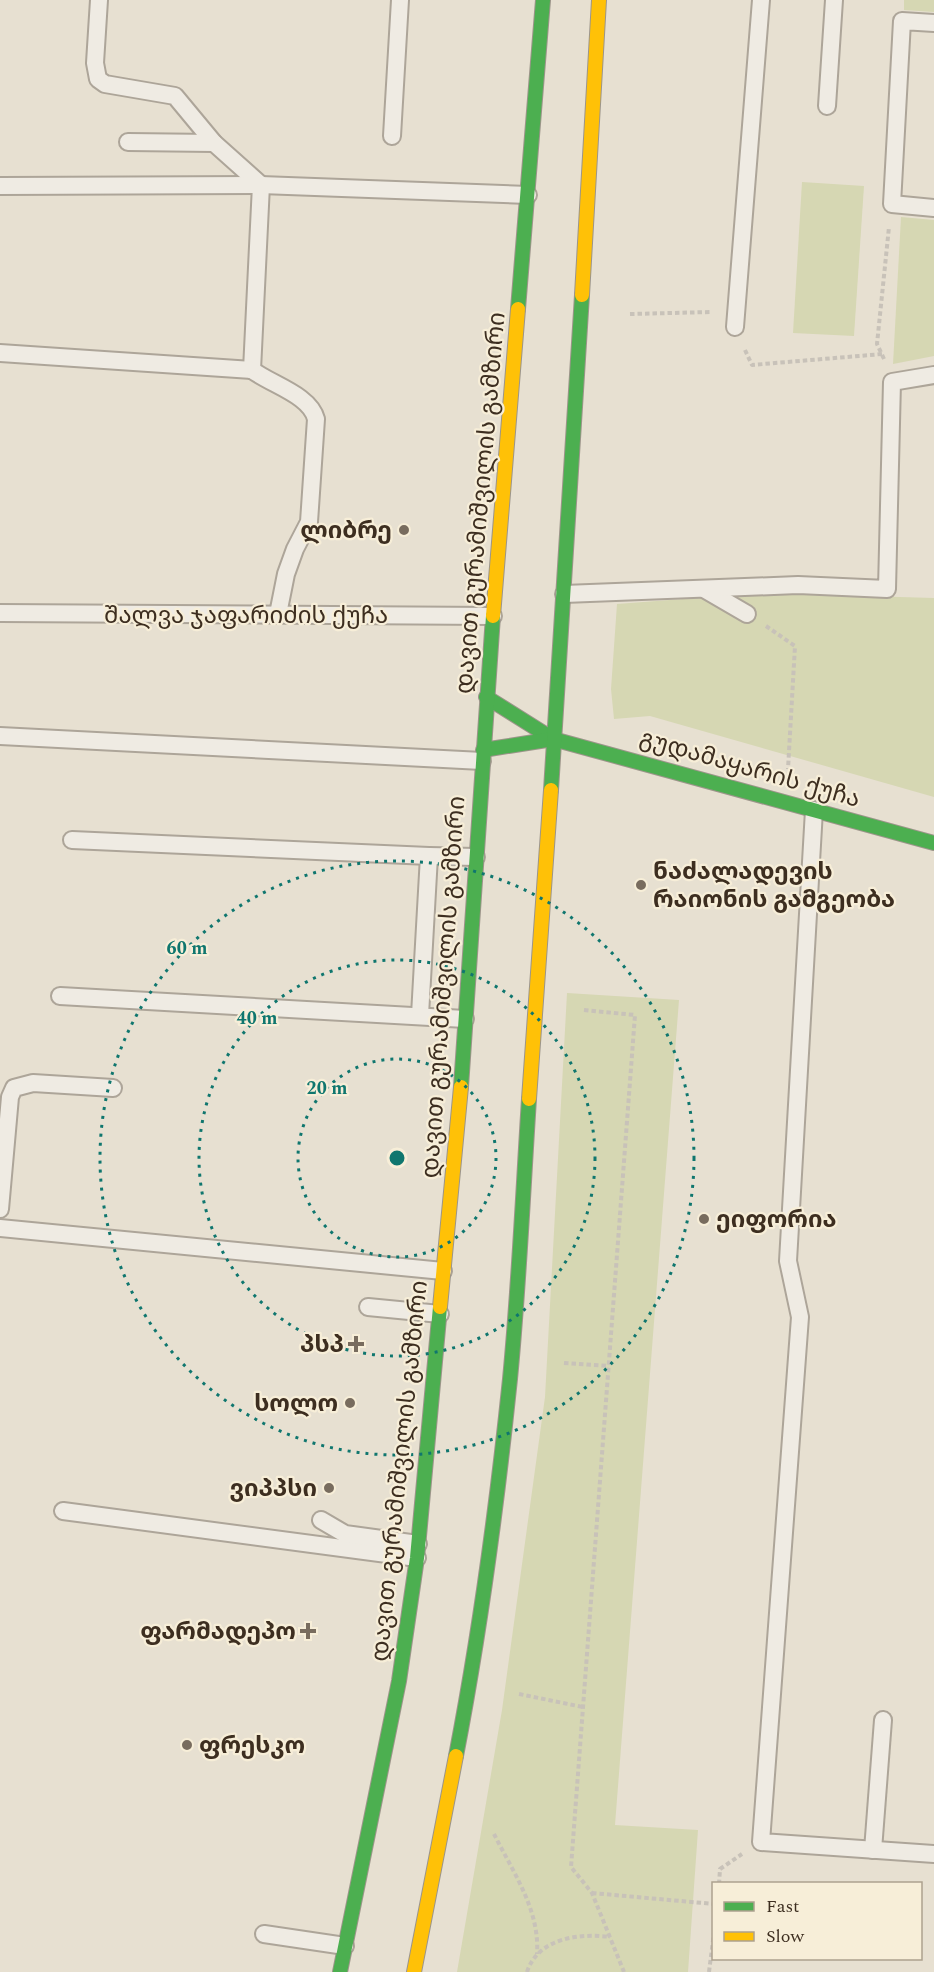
<svg xmlns="http://www.w3.org/2000/svg" width="934" height="1972" font-family="Spectral,'Noto Sans Georgian',serif">
	<rect width="100%" height="100%" fill="#e7e0d1"/>
	<g fill="#d6d7b3">
		<polygon points="904,0 934,0 934,12 904,10"/>
		<polygon points="802,182 864,186 854,336 793,333"/>
		<polygon points="901,217 934,220 934,356 893,364"/>
		<polygon points="762,593 934,598 934,797 650,716 614,719 611,689 617,604"/>
		<polygon points="567,993 679,1000 615,1825 698,1830 688,1972 457,1972 502,1710 545,1397"/>
	</g>
	<g fill="none" stroke-linecap="round" stroke-linejoin="round">
		<g stroke="#ada599" stroke-width="20">
			<g id="lane">
				<polyline points="99,0 95,63 98,79 105,84 175,96 214,143 261,185 252,370"/>
				<polyline points="934,23 902,21 892,204 934,208"/>
				<polyline points="827,106 834,0"/>
				<polyline points="392,136 400,0"/>
				<polyline points="128,142 214,143"/>
				<polyline points="0,186 261,185 528,195"/>
				<polyline points="735,327 761,0"/>
				<polyline points="0,353 252,370"/>
				<path d="M252,370c20,15 58,25 64,49l-7,103 -14,27 -9,25 -8,40"/>
				<polyline points="704,589 747,614"/>
				<polyline points="564,594 798,585 887,589 892,382 934,375"/>
				<polyline points="0,613 493,616"/>
				<polyline points="0,736 482,761"/>
				<polyline points="814,810 788,1261 800,1317 761,1842 934,1854"/>
				<polyline points="72,840 429,856"/>
				<polyline points="60,996 465,1019"/>
				<polyline points="420,1015 429,856 476,857"/>
				<polyline points="0,1209 10,1097 14,1088 33,1083 113,1088"/>
				<polyline points="0,1228 443,1271"/>
				<polyline points="368,1307 440,1314"/>
				<polyline points="63,1511 417,1558"/>
				<polyline points="321,1520 345,1534 418,1544"/>
				<polyline points="873,1850 883,1720"/>
				<polyline points="264,1934 345,1946"/>
			</g>
		</g>
		<g stroke="#9c958a" stroke-width="16">
			<g id="fast">
				<polyline points="518,309 543,0"/>
				<polyline points="486,697 553,739 934,843"/>
				<polyline points="483,750 553,739"/>
				<polyline points="551,790 582,295"/>
				<polyline points="461,1087 493,616"/>
				<path d="M456,1756c24,-124 41,-251 54,-377 9,-93 13,-187 19,-280"/>
				<polyline points="340,1972 399,1681 417,1558 440,1307"/>
			</g>
		</g>
		<g stroke="#9c958a" stroke-width="16">
			<g id="slow">
				<polyline points="582,295 599,0"/>
				<polyline points="493,616 518,309"/>
				<polyline points="529,1099 551,790"/>
				<polyline points="440,1307 461,1087"/>
				<polyline points="414,1972 456,1756"/>
			</g>
		</g>
		<g stroke="#c8c2b9" stroke-width="4" stroke-dasharray="4.5 3" stroke-linecap="butt">
			<polyline points="630,314 711,312"/>
			<polyline points="745,350 752,365 882,354"/>
			<polyline points="884,359 877,344 889,227"/>
			<polyline points="766,626 795,646 788,769"/>
			<polyline points="584,1010 635,1015 571,1867 592,1893 624,1972"/>
			<polyline points="564,1363 609,1366"/>
			<polyline points="519,1694 583,1707"/>
			<path d="M494,1834c19,38 46,76 43,120"/>
			<polyline points="719,1884 720,1869 742,1854"/>
			<polyline points="592,1893 714,1904"/>
			<path d="M527,1972c11,-34 52,-39 83,-35"/>
			<polyline points="709,1972 714,1933"/>
		</g>
		<use href="#lane" stroke="#efebe3" stroke-width="16"/>
		<use href="#fast" stroke="#4caf50" stroke-width="14"/>
		<use href="#slow" stroke="#ffc107" stroke-width="14"/>
	</g>
	<g fill="none" stroke="#0f766e" stroke-width="3" stroke-dasharray="3 6">
		<circle cx="397" cy="1158" r="99"/>
		<circle cx="397" cy="1158" r="198"/>
		<circle cx="397" cy="1158" r="297"/>
	</g>
	<g fill="#786c5e" stroke="#f7eed8" stroke-width="2">
		<circle cx="404" cy="530" r="6"/>
		<circle cx="641" cy="885" r="6"/>
		<circle cx="704" cy="1219" r="6"/>
		<path d="M353 1335h6v6h6v6h-6v6h-6v-6h-6v-6h6z"/>
		<circle cx="350" cy="1403" r="6"/>
		<circle cx="329" cy="1488" r="6"/>
		<path d="M305 1622h6v6h6v6h-6v6h-6v-6h-6v-6h6z"/>
		<circle cx="187" cy="1745" r="6"/>
	</g>
	<g text-anchor="middle" stroke-width="4.5" stroke-linejoin="round" paint-order="stroke">
		<g font-size="24" fill="#3d2e20" stroke="#f7eed8">
			<text transform="translate(480 503) rotate(-85)" y="8">დავით გურამიშვილის გამზირი</text>
			<text x="246" y="623">შალვა ჯაფარიძის ქუჩა</text>
			<text transform="translate(750 768) rotate(16)" y="8">გუდამაყარის ქუჩა</text>
			<text transform="translate(443 987) rotate(-86)" y="8">დავით გურამიშვილის გამზირი</text>
			<text transform="translate(399 1471) rotate(-84)" y="8">დავით გურამიშვილის გამზირი</text>
		</g>
		<g font-size="24" font-weight="bold" fill="#3d2e20" stroke="#f7eed8" text-anchor="end">
			<text x="392" y="538">ლიბრე</text>
			<text x="653" y="879" text-anchor="start">ნაძალადევის<tspan x="653" dy="28">რაიონის გამგეობა</tspan></text>
			<text x="716" y="1227" text-anchor="start">ეიფორია</text>
			<text x="344" y="1352">პსპ</text>
			<text x="338" y="1411">სოლო</text>
			<text x="317" y="1496">ვიპპსი</text>
			<text x="296" y="1639">ფარმადეპო</text>
			<text x="199" y="1753" text-anchor="start">ფრესკო</text>
		</g>
	</g>
	<circle cx="397" cy="1158" r="9" fill="#0f766e" stroke="#f7eed8" stroke-width="3"/>
	<g font-size="18" text-anchor="middle" font-weight="bold" fill="#0f766e" stroke="#f7eed8" stroke-width="4.5" stroke-linejoin="round" paint-order="stroke">
		<text x="187" y="954">60 m</text>
		<text x="257" y="1024">40 m</text>
		<text x="327" y="1094">20 m</text>
	</g>
	<rect x="712" y="1882" width="210" height="78" fill="#f7eed8" stroke="#ada18e" stroke-width="1.5"/>
	<rect x="724" y="1902" width="30" height="9" fill="#4caf50" stroke="#ada18e" stroke-width="1.5"/>
	<text x="766" y="1912" font-size="18" fill="#3d2e20">Fast</text>
	<rect x="724" y="1932" width="30" height="9" fill="#ffc107" stroke="#ada18e" stroke-width="1.5"/>
	<text x="766" y="1942" font-size="18" fill="#3d2e20">Slow</text>
</svg>
